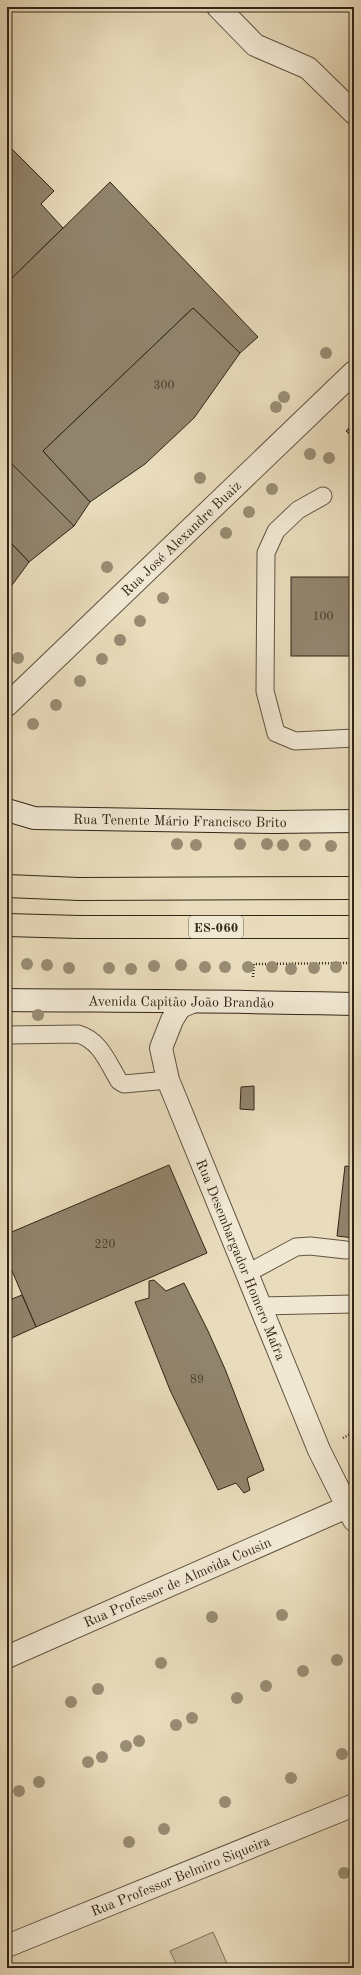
<svg xmlns="http://www.w3.org/2000/svg" width="361" height="1975" font-family="'Old Standard TT',serif">
	<rect width="100%" height="100%" fill="#e9dcbc"/>
	<filter id="stains"><feTurbulence type="fractalNoise" baseFrequency=".005" numOctaves="4"/><feColorMatrix values="0 0 0 0 .2 0 0 0 0 .09 0 0 0 0 .02 0 0 0 .5 -.17"/></filter>
	<radialGradient id="worn" r=".72"><stop offset=".6" stop-color="#630" stop-opacity="0"/><stop offset="1" stop-color="#630" stop-opacity=".3"/></radialGradient>
	<polygon fill="#cabda0" stroke="#7e715b" points="213,1932 229,1968 178,1968 170,1951"/>
	<g fill="#91846c" stroke="#322516">
		<polygon points="7,144 54,191 41,204 63,228 7,283"/>
		<polygon points="110,182 258,337 240,353 193,308 43,451 90,502 74,526 7,459 7,283"/>
		<polygon points="193,308 240,353 194,418 145,464 90,502 43,451"/>
		<polygon points="354,423 354,439 346,431"/>
		<polygon points="7,459 74,526 29,562 7,539"/>
		<polygon points="7,539 29,562 7,592"/>
		<rect x="291" y="577" width="63" height="79"/>
		<polygon points="254,1086 254,1110 240,1109 241,1087"/>
		<polygon points="169,1165 207,1253 36,1327 7,1259 7,1234"/>
		<polygon points="345,1166 354,1167 354,1238 337,1236"/>
		<polygon points="154,1280 166,1291 184,1283 208,1331 225,1369 264,1470 247,1478 250,1490 244,1493 236,1483 218,1490 170,1390 135,1302 149,1298 149,1281"/>
		<polygon points="22,1295 36,1327 7,1340 7,1301"/>
	</g>
	<g fill="none" stroke-linecap="round" stroke-linejoin="round">
		<g stroke="#605340" stroke-width="19">
			<g id="lane">
				<polyline points="323,496 298,510 276,531 266,553 265,691 276,733 295,741 354,738"/>
				<path d="M7,1035l71,-1c22,6 30,29 41,47l5,3 44,-4"/>
				<polyline points="246,1274 296,1247 310,1246 346,1250"/>
				<polyline points="260,1306 354,1304"/>
			</g>
		</g>
		<g stroke="#605340" stroke-width="24">
			<g id="street">
				<polyline points="218,7 255,45 308,68 354,113"/>
				<path id="s1" d="M7,705l347,-333"/>
				<path id="s2" d="M192,1002l-12,5 -8,13 -11,28 7,32 151,370 35,70"/>
				<path id="s3" d="M7,1657l340,-150"/>
				<path id="s4" d="M7,1946l347,-141"/>
			</g>
		</g>
		<g stroke="#322516" stroke-width="24">
			<g id="secondary">
				<path id="s5" d="M7,810l27,8 240,4 80,-1"/>
				<path id="s6" d="M7,1000c116,1 231,1 347,4"/>
			</g>
		</g>
		<g stroke="#322516" stroke-width="24">
			<g id="primary">
				<polyline points="7,886 79,889 354,888"/>
				<polyline points="7,925 79,927 354,927"/>
			</g>
		</g>
		<g stroke="#322516" stroke-width="2.5" stroke-dasharray="1 2" stroke-linecap="butt">
			<polyline points="253,977 254,964 354,963"/>
			<polyline points="343,1438 354,1432"/>
		</g>
		<use href="#lane" stroke="#f1e8d3" stroke-width="17"/>
		<use href="#street" stroke="#f1e8d3" stroke-width="22"/>
		<use href="#secondary" stroke="#f1e8d3" stroke-width="22"/>
		<use href="#primary" stroke="#e9dcbc" stroke-width="22"/>
	</g>
	<g fill="#998c73">
		<circle cx="326" cy="353" r="6"/>
		<circle cx="284" cy="397" r="6"/>
		<circle cx="276" cy="407" r="6"/>
		<circle cx="310" cy="454" r="6"/>
		<circle cx="329" cy="458" r="6"/>
		<circle cx="200" cy="478" r="6"/>
		<circle cx="272" cy="489" r="6"/>
		<circle cx="249" cy="512" r="6"/>
		<circle cx="226" cy="533" r="6"/>
		<circle cx="107" cy="567" r="6"/>
		<circle cx="163" cy="598" r="6"/>
		<circle cx="140" cy="621" r="6"/>
		<circle cx="120" cy="640" r="6"/>
		<circle cx="18" cy="658" r="6"/>
		<circle cx="102" cy="659" r="6"/>
		<circle cx="80" cy="681" r="6"/>
		<circle cx="56" cy="705" r="6"/>
		<circle cx="33" cy="724" r="6"/>
		<circle cx="177" cy="844" r="6"/>
		<circle cx="240" cy="844" r="6"/>
		<circle cx="267" cy="844" r="6"/>
		<circle cx="196" cy="845" r="6"/>
		<circle cx="283" cy="845" r="6"/>
		<circle cx="305" cy="845" r="6"/>
		<circle cx="331" cy="846" r="6"/>
		<circle cx="27" cy="964" r="6"/>
		<circle cx="47" cy="965" r="6"/>
		<circle cx="181" cy="965" r="6"/>
		<circle cx="154" cy="966" r="6"/>
		<circle cx="205" cy="967" r="6"/>
		<circle cx="225" cy="967" r="6"/>
		<circle cx="248" cy="967" r="6"/>
		<circle cx="272" cy="967" r="6"/>
		<circle cx="336" cy="967" r="6"/>
		<circle cx="69" cy="968" r="6"/>
		<circle cx="109" cy="968" r="6"/>
		<circle cx="314" cy="968" r="6"/>
		<circle cx="131" cy="969" r="6"/>
		<circle cx="291" cy="969" r="6"/>
		<circle cx="38" cy="1015" r="6"/>
		<circle cx="282" cy="1615" r="6"/>
		<circle cx="212" cy="1617" r="6"/>
		<circle cx="337" cy="1660" r="6"/>
		<circle cx="161" cy="1663" r="6"/>
		<circle cx="303" cy="1671" r="6"/>
		<circle cx="266" cy="1686" r="6"/>
		<circle cx="98" cy="1689" r="6"/>
		<circle cx="237" cy="1698" r="6"/>
		<circle cx="71" cy="1702" r="6"/>
		<circle cx="192" cy="1718" r="6"/>
		<circle cx="176" cy="1725" r="6"/>
		<circle cx="139" cy="1741" r="6"/>
		<circle cx="126" cy="1746" r="6"/>
		<circle cx="342" cy="1754" r="6"/>
		<circle cx="102" cy="1757" r="6"/>
		<circle cx="88" cy="1762" r="6"/>
		<circle cx="291" cy="1778" r="6"/>
		<circle cx="39" cy="1782" r="6"/>
		<circle cx="19" cy="1791" r="6"/>
		<circle cx="225" cy="1802" r="6"/>
		<circle cx="164" cy="1829" r="6"/>
		<circle cx="129" cy="1842" r="6"/>
		<circle cx="344" cy="1873" r="6"/>
	</g>
	<g text-anchor="middle" stroke-width="3.5" stroke-linejoin="round" paint-order="stroke">
		<g font-size="12" fill="#4a3d2c">
			<text x="164" y="389">300</text>
			<text x="323" y="620">100</text>
			<text x="105" y="1248">220</text>
			<text x="197" y="1383">89</text>
		</g>
		<rect fill="#f1e8d3" stroke="#6b604f" stroke-width="1" x="189" y="916" width="54" height="22" rx="3"/>
		<g font-size="13" font-weight="bold" fill="#322516">
			<text x="216" y="932">ES-060</text>
		</g>
		<g font-size="14" fill="#322516" stroke="#f1e8d3">
			<text dy="5" stroke="none"><textPath href="#s1" startOffset="241">Rua José Alexandre Buaiz</textPath></text>
			<text dy="5" stroke="none"><textPath href="#s5" startOffset="174">Rua Tenente Mário Francisco Brito</textPath></text>
			<text dy="5" stroke="none"><textPath href="#s6" startOffset="174">Avenida Capitão João Brandão</textPath></text>
			<text dy="5" stroke="none"><textPath href="#s2" startOffset="285">Rua Desembargador Homero Mafra</textPath></text>
			<text dy="5" stroke="none"><textPath href="#s3" startOffset="186">Rua Professor de Almeida Cousin</textPath></text>
			<text dy="5" stroke="none"><textPath href="#s4" startOffset="187">Rua Professor Belmiro Siqueira</textPath></text>
		</g>
	</g>
	<rect width="361" height="1975" fill="none" stroke="#e9dcbc" stroke-width="24"/>
	<rect x="8" y="8" width="345" height="1959" fill="none" stroke="#322516" stroke-width="2"/>
	<rect x="12" y="12" width="337" height="1951" fill="none" stroke="#322516"/>
	<rect width="100%" height="100%" filter="url(#stains)"/>
	<rect width="100%" height="100%" fill="url(#worn)"/>
</svg>
